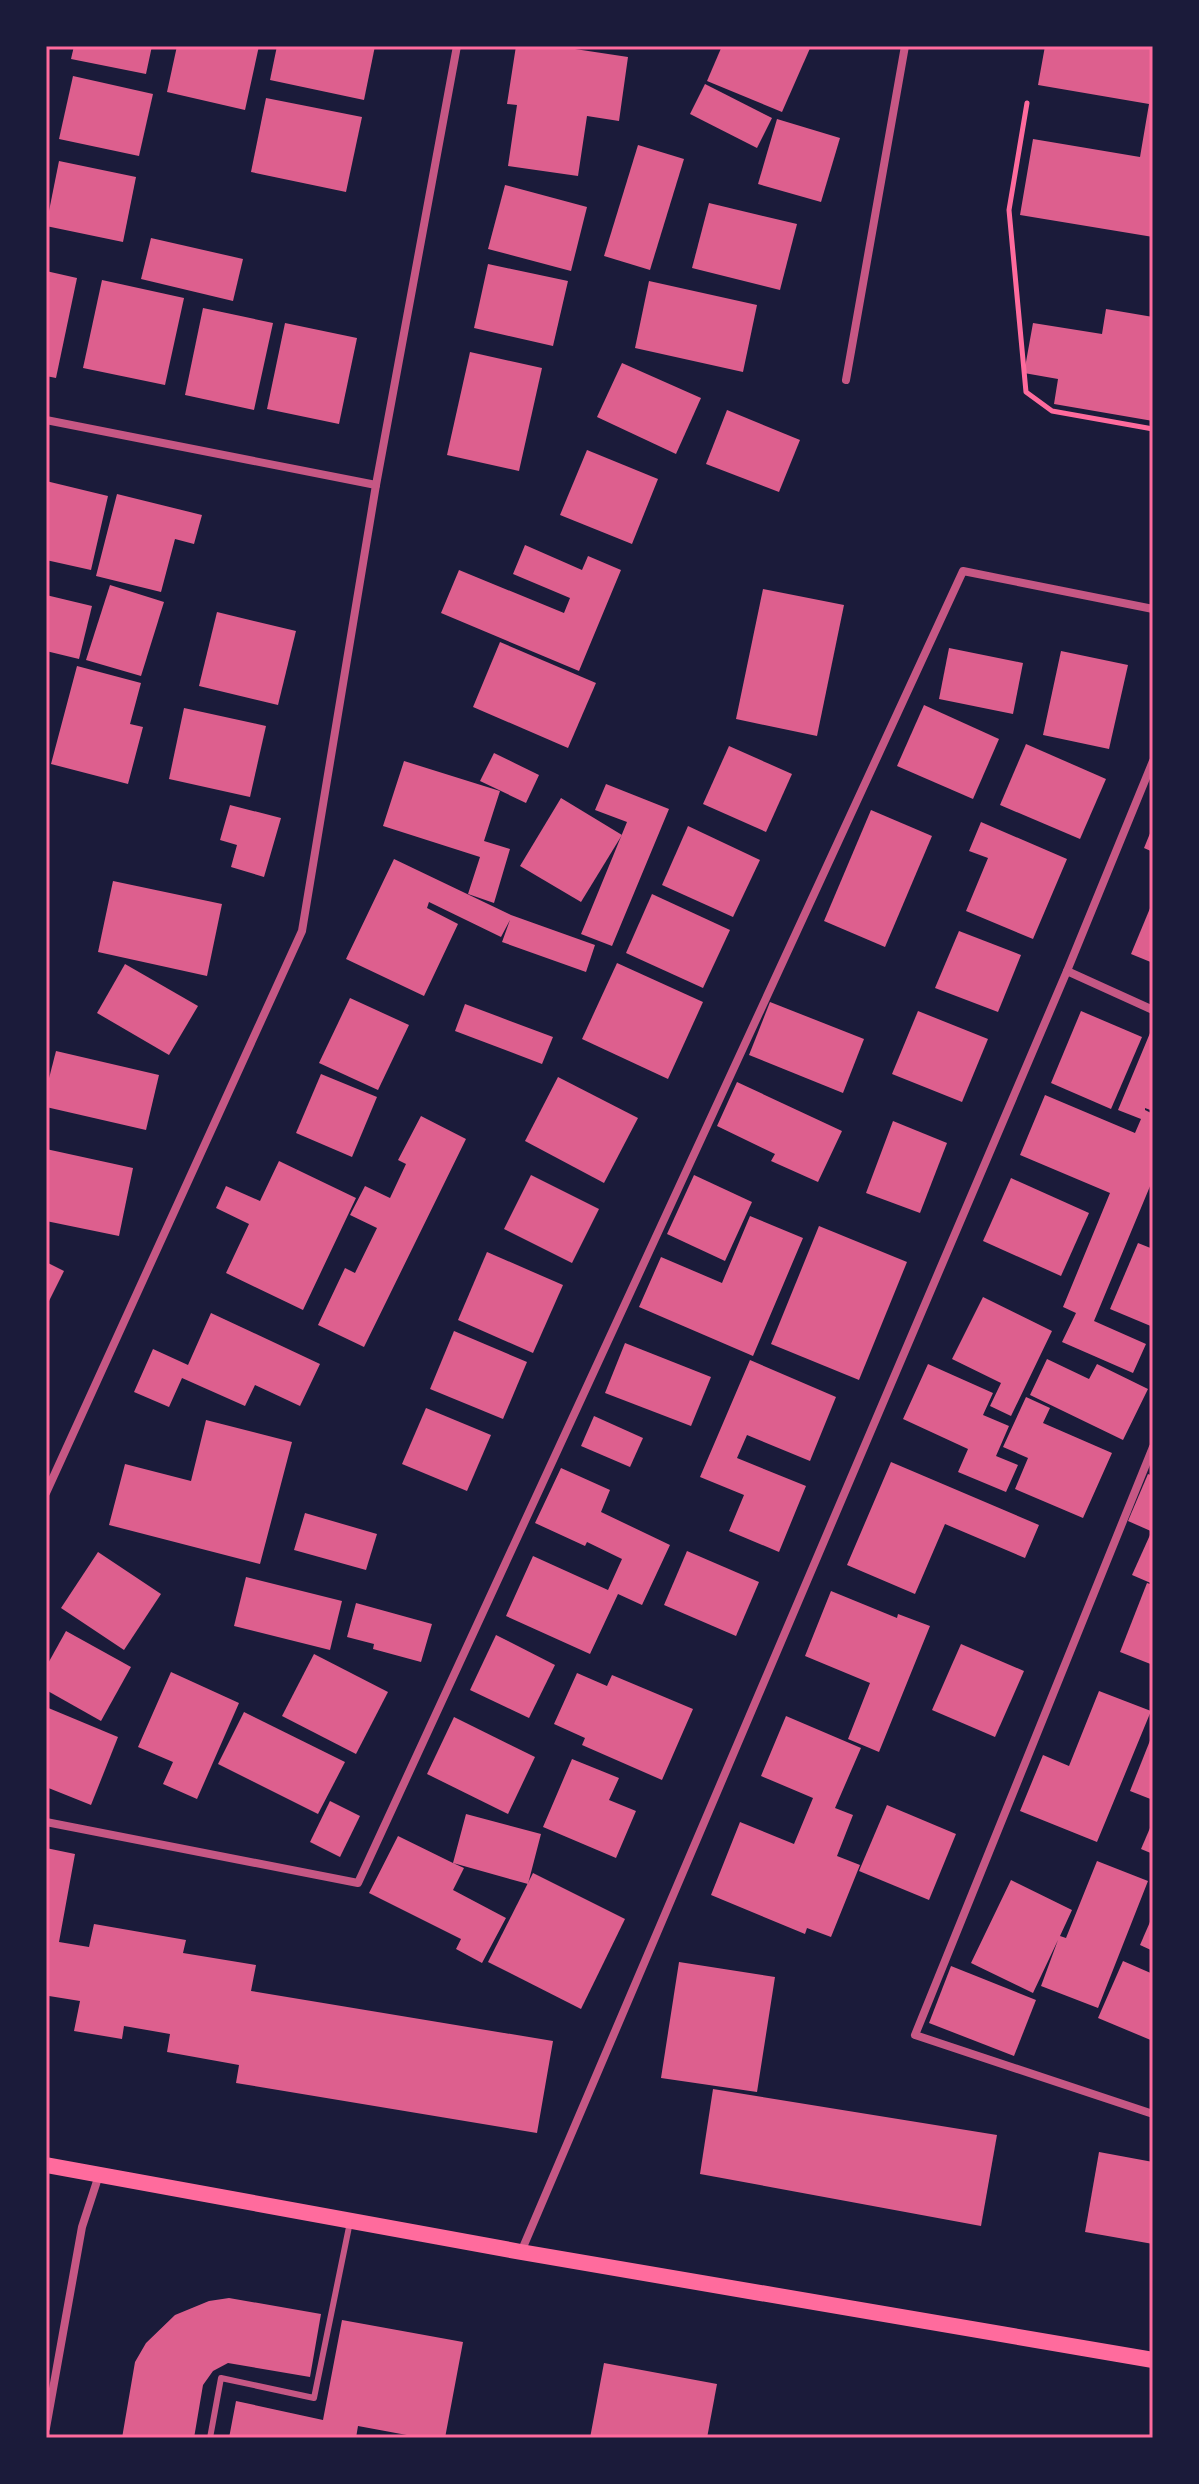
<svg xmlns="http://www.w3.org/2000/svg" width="1199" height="2484" font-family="'DejaVu Sans',sans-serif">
	<rect width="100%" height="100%" fill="#1b1b3a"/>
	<g fill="#dd5f8e">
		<polygon points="74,46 152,46 146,74 71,59"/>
		<polygon points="177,46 259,46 245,110 167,92"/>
		<polygon points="277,46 375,46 364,100 270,80"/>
		<polygon points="516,46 555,46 628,57 619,121 587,116 578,176 508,166 517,105 507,104"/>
		<polygon points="722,46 811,46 782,112 707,81"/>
		<polygon points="1045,46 1153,46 1153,237 1020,215 1033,139 1140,157 1149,104 1038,85"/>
		<polygon points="73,76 153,94 139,156 59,139"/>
		<polygon points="705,84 772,118 757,148 690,114"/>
		<polygon points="266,98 362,117 346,192 251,172"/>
		<polygon points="777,119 840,138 821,202 758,184"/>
		<polygon points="638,145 684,159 650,270 604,256"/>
		<polygon points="59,161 136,177 123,242 46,226"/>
		<polygon points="505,185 587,207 571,271 488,249"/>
		<polygon points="709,203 797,224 780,290 692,268"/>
		<polygon points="151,238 243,259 233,301 141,279"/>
		<polygon points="488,264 568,281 553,346 474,328"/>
		<polygon points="46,271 77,278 56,378 46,376"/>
		<polygon points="102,280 184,298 165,385 83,368"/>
		<polygon points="649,281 757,305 743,372 635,348"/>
		<polygon points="203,308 273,323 254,410 185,395"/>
		<polygon points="1106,309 1153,317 1153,421 1054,404 1058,379 1024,373 1033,323 1102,334"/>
		<polygon points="285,323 357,338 339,424 267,409"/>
		<polygon points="470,352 542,368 519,471 447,455"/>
		<polygon points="622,363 701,398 676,454 597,417"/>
		<polygon points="727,410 800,440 779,492 706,464"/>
		<polygon points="587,450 658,479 632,544 560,515"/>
		<polygon points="46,481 108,496 91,570 46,560"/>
		<polygon points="117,494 202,515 194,544 175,539 161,592 96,576"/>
		<polygon points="525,545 582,570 588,556 621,570 579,671 441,613 459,570 564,613 570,598 513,574"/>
		<polygon points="110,585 164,602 141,676 86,660"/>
		<polygon points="763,589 844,605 817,736 736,719"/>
		<polygon points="46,595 92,606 79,659 46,651"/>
		<polygon points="217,612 296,631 278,705 199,686"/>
		<polygon points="500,642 596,683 568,748 473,707"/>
		<polygon points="949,648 1023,663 1013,714 939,699"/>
		<polygon points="1061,651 1128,665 1109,749 1043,735"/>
		<polygon points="77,666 141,683 130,724 143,727 128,784 51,764"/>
		<polygon points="924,705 999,739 973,799 897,766"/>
		<polygon points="184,708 266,726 250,797 169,779"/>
		<polygon points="1026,744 1106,779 1080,839 1000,805"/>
		<polygon points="729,746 792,774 766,832 703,804"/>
		<polygon points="494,753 539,775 526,803 480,781"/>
		<polygon points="404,761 500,791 484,841 510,849 494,903 468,894 480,857 383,826"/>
		<polygon points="606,784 669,809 612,946 581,934 627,822 595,810"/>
		<polygon points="561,798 622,835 581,902 520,866"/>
		<polygon points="230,805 281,818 264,877 231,867 237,845 220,840"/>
		<polygon points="871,810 932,836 885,947 824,921"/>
		<polygon points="981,822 1067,859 1033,939 966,911 988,858 969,851"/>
		<polygon points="688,826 760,860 733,917 662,885"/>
		<polygon points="1153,826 1153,852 1144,848"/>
		<polygon points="394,859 511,915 595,945 586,972 502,942 510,920 501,937 429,902 427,908 458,924 424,996 346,959"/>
		<polygon points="113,881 222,904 207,976 98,952"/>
		<polygon points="652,894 730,930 703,988 626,953"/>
		<polygon points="1153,901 1153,963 1131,954"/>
		<polygon points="959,931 1021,955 998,1012 935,988"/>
		<polygon points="617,963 703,1002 668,1079 582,1039"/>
		<polygon points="125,964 198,1006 169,1055 97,1013"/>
		<polygon points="350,998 409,1025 378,1090 319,1063"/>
		<polygon points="770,1002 864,1039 843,1093 749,1055"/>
		<polygon points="465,1004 553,1037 542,1064 455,1031"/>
		<polygon points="918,1011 988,1039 962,1102 892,1074"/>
		<polygon points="1081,1011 1142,1037 1111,1109 1051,1083"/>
		<polygon points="1150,1033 1153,1034 1153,1111 1145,1108 1145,1110 1153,1114 1153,1179 1094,1321 1146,1344 1133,1373 1062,1342 1076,1313 1063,1307 1110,1193 1020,1155 1045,1095 1135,1133 1141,1119 1118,1110"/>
		<polygon points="56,1051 159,1075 146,1130 46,1107 46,1090"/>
		<polygon points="321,1074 377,1097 352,1157 296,1133"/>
		<polygon points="558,1077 638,1118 604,1183 525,1141"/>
		<polygon points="737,1082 842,1131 818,1182 771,1161 775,1154 717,1126"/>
		<polygon points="421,1116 466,1139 364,1347 318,1325 345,1268 355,1273 377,1228 350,1215 365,1186 390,1198 406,1164 398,1160"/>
		<polygon points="893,1121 947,1143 920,1213 866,1193"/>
		<polygon points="46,1149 133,1168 119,1236 46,1221"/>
		<polygon points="279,1161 356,1198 303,1310 226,1273 249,1224 216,1208 226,1186 260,1201"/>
		<polygon points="531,1175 599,1209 572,1263 504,1229"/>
		<polygon points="694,1175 752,1202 725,1261 667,1234"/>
		<polygon points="1011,1178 1089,1213 1061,1276 983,1241"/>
		<polygon points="750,1216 803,1238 753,1356 639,1307 661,1257 722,1283"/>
		<polygon points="819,1226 907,1262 859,1380 771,1344"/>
		<polygon points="1138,1243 1153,1249 1153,1327 1110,1309"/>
		<polygon points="487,1252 563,1285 533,1353 458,1320"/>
		<polygon points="46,1262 64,1271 46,1307"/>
		<polygon points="983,1297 1052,1331 1011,1416 990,1406 1001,1383 952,1359"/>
		<polygon points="211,1313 320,1364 300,1406 255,1385 245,1406 182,1378 169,1407 134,1392 153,1349 188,1365"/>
		<polygon points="454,1331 527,1362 503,1419 430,1389"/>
		<polygon points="625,1343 711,1377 691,1426 605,1393"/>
		<polygon points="1047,1359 1089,1379 1097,1364 1148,1389 1123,1440 1030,1395"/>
		<polygon points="750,1360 836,1397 810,1461 747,1435 737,1458 806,1486 779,1552 729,1531 744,1495 700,1477"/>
		<polygon points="928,1364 993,1393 983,1415 1009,1426 996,1456 1018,1465 1006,1492 958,1472 968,1449 903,1419"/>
		<polygon points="1026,1397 1050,1408 1043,1423 1112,1453 1083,1518 1015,1489 1028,1458 1003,1447"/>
		<polygon points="426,1408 491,1435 467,1491 402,1464"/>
		<polygon points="594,1416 643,1438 630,1467 581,1446"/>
		<polygon points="206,1420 292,1442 260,1564 109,1525 125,1464 191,1481"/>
		<polygon points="891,1462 1039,1525 1025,1558 945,1524 915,1594 847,1565"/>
		<polygon points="561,1468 610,1490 601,1512 670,1545 642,1605 618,1594 590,1654 506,1616 533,1556 608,1590 622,1559 587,1542 585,1546 535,1523"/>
		<polygon points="1148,1474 1153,1476 1153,1532 1128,1521"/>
		<polygon points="305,1513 377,1534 366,1570 294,1550"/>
		<polygon points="1150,1535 1153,1537 1153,1584 1132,1575"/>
		<polygon points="687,1551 759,1582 736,1636 664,1605"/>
		<polygon points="98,1552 161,1594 124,1650 61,1608"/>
		<polygon points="246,1577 342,1601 330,1650 234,1626"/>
		<polygon points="1147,1583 1153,1585 1153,1665 1120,1652"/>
		<polygon points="831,1591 897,1618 898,1614 930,1626 879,1752 848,1739 870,1683 805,1656"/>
		<polygon points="356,1603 432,1624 421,1662 373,1649 374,1644 347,1637"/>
		<polygon points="66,1631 131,1667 101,1721 46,1690 46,1667"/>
		<polygon points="496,1635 555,1665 529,1718 470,1690"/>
		<polygon points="961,1644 1024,1671 995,1737 932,1710"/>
		<polygon points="314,1654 388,1692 356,1754 282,1716"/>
		<polygon points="171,1672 239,1703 197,1799 163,1784 173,1762 138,1747"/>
		<polygon points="577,1673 607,1686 612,1675 693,1709 662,1780 582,1745 585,1738 554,1724"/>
		<polygon points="1099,1691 1151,1711 1097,1842 1020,1811 1043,1755 1069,1766"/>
		<polygon points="46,1707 118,1737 91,1805 46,1787"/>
		<polygon points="244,1712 345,1762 318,1814 218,1764"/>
		<polygon points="786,1716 861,1748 835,1808 853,1815 837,1856 860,1865 831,1937 807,1928 805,1934 711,1895 740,1822 794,1844 813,1798 761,1776"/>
		<polygon points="454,1717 535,1757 508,1814 427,1774"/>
		<polygon points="1153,1733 1153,1800 1130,1791"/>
		<polygon points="572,1759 619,1778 609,1800 636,1811 616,1858 543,1827"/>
		<polygon points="330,1801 360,1816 340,1857 310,1842"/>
		<polygon points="887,1805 956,1834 929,1900 859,1871"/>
		<polygon points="466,1814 541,1834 528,1884 453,1863 464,1868 453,1890 506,1918 482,1963 456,1949 461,1939 369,1893 398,1836 453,1863"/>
		<polygon points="1153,1821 1153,1854 1141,1849"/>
		<polygon points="46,1848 75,1854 59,1942 89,1947 94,1924 186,1940 183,1953 256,1965 251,1991 553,2041 537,2133 236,2083 239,2065 167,2052 170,2034 124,2026 122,2039 74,2031 80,2001 49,1996 46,2005"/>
		<polygon points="1097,1861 1148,1881 1098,2008 1041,1986 1058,1940 1033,1993 971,1963 1011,1880 1072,1910 1060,1936 1066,1938"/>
		<polygon points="533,1873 625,1919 581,2009 488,1962"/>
		<polygon points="1153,1915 1153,1951 1140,1945"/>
		<polygon points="1123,1961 1153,1974 1153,2041 1098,2018"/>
		<polygon points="679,1962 775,1977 757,2092 661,2078"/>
		<polygon points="951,1966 1036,2000 1014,2056 929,2023"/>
		<polygon points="713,2089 997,2135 981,2226 700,2174"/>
		<polygon points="1099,2152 1153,2162 1153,2244 1085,2232"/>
		<polygon points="229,2298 321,2314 310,2377 228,2363 213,2371 203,2385 194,2438 122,2438 135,2362 146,2343 175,2315 209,2301"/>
		<polygon points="342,2320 463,2342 445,2438 423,2438 358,2426 356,2438 229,2438 236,2401 323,2420"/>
		<polygon points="604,2363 717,2384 707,2438 590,2438"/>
	</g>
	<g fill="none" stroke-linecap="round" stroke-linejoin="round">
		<polyline stroke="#ff6b9d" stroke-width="5" points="1027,103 1009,210 1026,392 1052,411 1153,429"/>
		<polyline stroke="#c65784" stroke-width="6" points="210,2438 221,2378 314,2398 350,2222"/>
		<g stroke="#c65784" stroke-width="8">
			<polyline points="846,380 905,46"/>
			<polyline points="46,420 376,485"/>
			<polyline points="1067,971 1153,1010"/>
			<polyline points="1153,1447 915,2035 1153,2114"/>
			<polyline points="46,1493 302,931 376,485 457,46"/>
			<polyline points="46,1822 358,1883 963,571 1153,609"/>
			<polyline points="521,2252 1067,971 1153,761"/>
			<polyline points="46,2428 82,2227 99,2175"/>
		</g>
		<polyline stroke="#ff6b9d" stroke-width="16" points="46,2165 521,2252 1153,2360"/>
	</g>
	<rect width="1199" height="2484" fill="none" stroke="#1b1b3a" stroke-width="96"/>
	<rect x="48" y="48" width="1103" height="2388" fill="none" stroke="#ff6b9d" stroke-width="3"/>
</svg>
